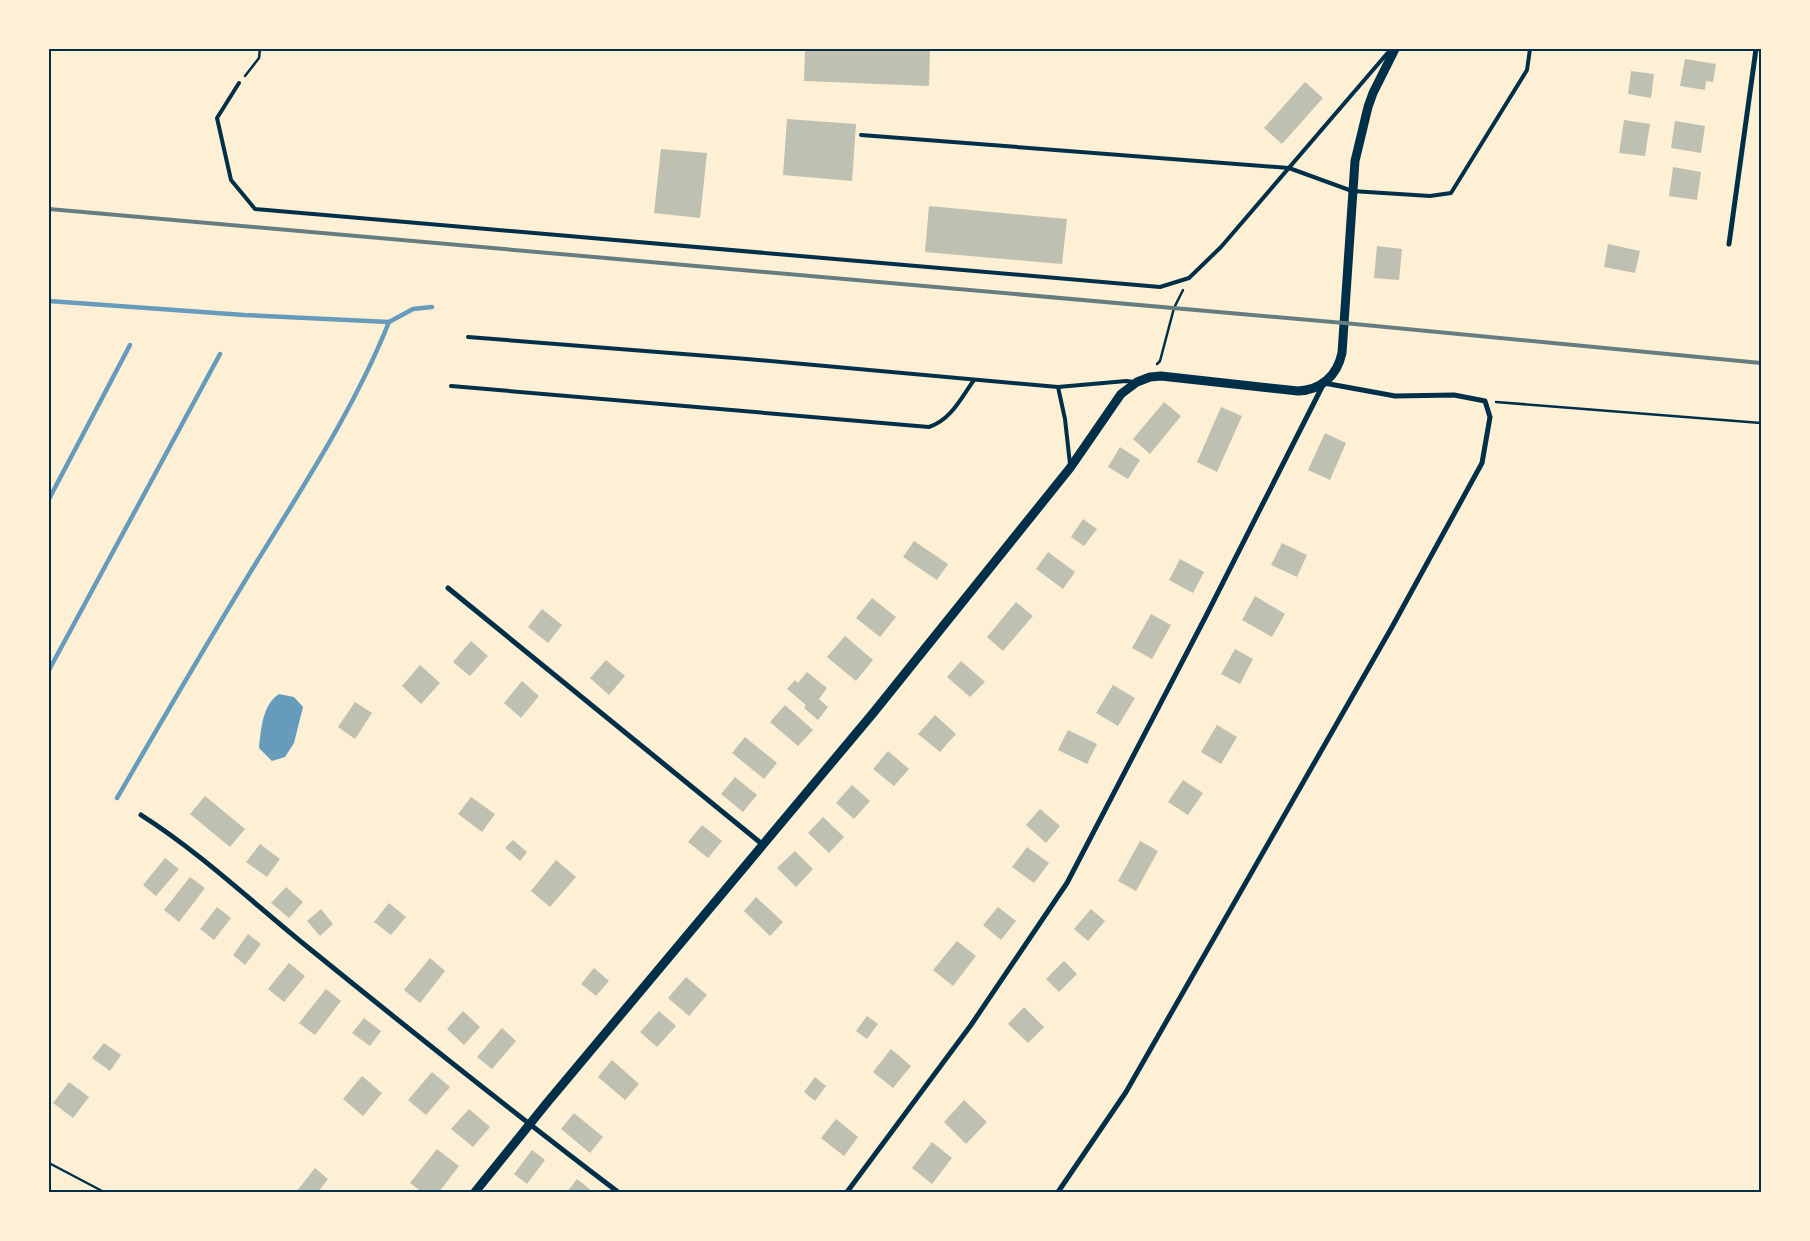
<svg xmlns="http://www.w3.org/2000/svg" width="1810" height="1241" font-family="Manrope,sans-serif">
	<rect width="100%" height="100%" fill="#fdf0d5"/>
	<path fill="#669bbc" d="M279,694l15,3 9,10 -9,36 -9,14 -13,4 -13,-13c2,-18 3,-43 20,-54z"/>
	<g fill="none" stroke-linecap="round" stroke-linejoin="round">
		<g stroke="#669bbc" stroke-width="4.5">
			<polyline points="49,301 244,315 389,322 413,309 432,307"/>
			<polyline points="49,499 130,345"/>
			<polyline points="49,670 220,354"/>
			<path d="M117,798c46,-79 91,-157 139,-235 48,-78 99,-156 133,-241"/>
		</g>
	</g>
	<g fill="#bec0b2">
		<polygon points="805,49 930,49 929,86 804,81"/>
		<polygon points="1685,59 1716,64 1713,82 1706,81 1705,90 1680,86"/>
		<polygon points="1631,71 1654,74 1651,98 1628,94"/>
		<polygon points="1305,82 1323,98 1282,144 1264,128"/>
		<polygon points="787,119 856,124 852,181 783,175"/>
		<polygon points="1624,120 1650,124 1645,156 1619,153"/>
		<polygon points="1675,121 1705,126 1701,153 1671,148"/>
		<polygon points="661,149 707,153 700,218 654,213"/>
		<polygon points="1673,167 1701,172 1697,200 1669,196"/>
		<polygon points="929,206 1067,219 1062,264 925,252"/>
		<polygon points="1608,244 1640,251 1635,273 1604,267"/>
		<polygon points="1377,246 1402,249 1399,280 1374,278"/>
		<polygon points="1164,402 1181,416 1150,454 1133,439"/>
		<polygon points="1221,407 1242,416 1217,472 1197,462"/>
		<polygon points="1325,433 1346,443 1330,480 1308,470"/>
		<polygon points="1120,447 1140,460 1128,479 1108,467"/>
		<polygon points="1083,519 1097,529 1084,546 1071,537"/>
		<polygon points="914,541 948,564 937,580 903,557"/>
		<polygon points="1282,543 1307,555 1297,577 1271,565"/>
		<polygon points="1048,552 1075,572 1063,589 1036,569"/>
		<polygon points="1180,559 1204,572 1193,593 1169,580"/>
		<polygon points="1255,596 1285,614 1272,637 1242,620"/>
		<polygon points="872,598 896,617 880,637 856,618"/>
		<polygon points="1016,602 1033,616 1003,651 987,637"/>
		<polygon points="542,609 562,625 548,643 528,627"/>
		<polygon points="1151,614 1171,625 1152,659 1132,648"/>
		<polygon points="845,636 873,660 856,681 827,657"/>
		<polygon points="471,641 488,656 470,676 453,662"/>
		<polygon points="1235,649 1253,659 1240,684 1221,674"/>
		<polygon points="606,660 625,676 609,695 590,678"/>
		<polygon points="961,661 985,682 970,697 947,677"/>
		<polygon points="420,665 440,683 421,704 402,686"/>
		<polygon points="807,672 827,688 819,699 828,707 818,720 804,708 806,705 787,689 795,680 798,683"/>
		<polygon points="522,681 539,696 521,718 504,703"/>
		<polygon points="1113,685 1135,698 1118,726 1096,713"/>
		<polygon points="355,702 372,713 355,739 338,727"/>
		<polygon points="785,705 813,730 798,746 770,722"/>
		<polygon points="935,715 956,734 940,752 918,734"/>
		<polygon points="1217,725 1237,737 1221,764 1201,752"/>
		<polygon points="1068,730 1097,744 1087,764 1058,750"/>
		<polygon points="745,737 777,763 764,779 732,753"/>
		<polygon points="888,751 909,769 894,786 873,769"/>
		<polygon points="735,777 757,795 743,812 721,794"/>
		<polygon points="1183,780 1203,793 1188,815 1168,802"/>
		<polygon points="852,785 870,801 854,819 836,803"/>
		<polygon points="205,796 245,829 230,847 190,814"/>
		<polygon points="471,797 495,814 482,832 458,814"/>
		<polygon points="1040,809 1060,826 1046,843 1026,825"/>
		<polygon points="823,817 844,837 829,853 808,833"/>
		<polygon points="702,825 722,841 708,858 688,842"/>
		<polygon points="513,840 527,852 520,861 505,848"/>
		<polygon points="1140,841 1158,851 1136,891 1118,881"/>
		<polygon points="260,844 280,859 267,877 246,862"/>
		<polygon points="1027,847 1049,863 1034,883 1012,867"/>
		<polygon points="795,851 813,869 796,887 777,868"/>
		<polygon points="165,858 179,869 156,896 143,885"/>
		<polygon points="556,860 576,877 550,907 531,891"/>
		<polygon points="190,877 205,888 179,922 164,910"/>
		<polygon points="286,887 303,902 289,918 271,903"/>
		<polygon points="756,897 783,922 770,936 744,911"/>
		<polygon points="389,903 406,917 391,935 374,922"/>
		<polygon points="217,907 231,918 214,940 200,929"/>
		<polygon points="998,907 1016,921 1001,940 983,925"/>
		<polygon points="321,909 333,924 320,936 307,921"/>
		<polygon points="1091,909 1105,921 1088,941 1074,929"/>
		<polygon points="248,934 261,944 245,965 233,955"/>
		<polygon points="957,941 976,956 953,986 933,970"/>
		<polygon points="430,958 445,971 420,1003 404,990"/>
		<polygon points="1064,961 1077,974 1059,992 1046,979"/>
		<polygon points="289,963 305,976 284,1002 268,989"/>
		<polygon points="594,968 609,981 596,996 581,984"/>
		<polygon points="686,977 707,995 689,1016 668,998"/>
		<polygon points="326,989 341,1001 315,1035 299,1023"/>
		<polygon points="1024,1007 1044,1027 1028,1043 1008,1024"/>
		<polygon points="463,1011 480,1027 464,1045 447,1029"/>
		<polygon points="659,1011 676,1026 657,1047 640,1032"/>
		<polygon points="867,1016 878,1024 867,1039 856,1031"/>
		<polygon points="364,1018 381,1031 370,1046 352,1033"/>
		<polygon points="502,1028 516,1041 492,1069 477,1057"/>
		<polygon points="104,1043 121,1055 110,1071 92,1058"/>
		<polygon points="891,1049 911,1066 893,1088 873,1072"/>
		<polygon points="612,1060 639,1084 625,1100 598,1077"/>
		<polygon points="432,1072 450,1087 426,1115 408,1100"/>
		<polygon points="362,1076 382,1093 363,1116 343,1099"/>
		<polygon points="815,1077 826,1086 815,1101 804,1092"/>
		<polygon points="69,1082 89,1097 73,1118 53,1103"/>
		<polygon points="964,1100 987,1122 966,1144 944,1122"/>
		<polygon points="469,1109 490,1127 473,1147 451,1129"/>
		<polygon points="574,1113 603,1137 590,1153 561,1129"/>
		<polygon points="836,1119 858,1137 844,1156 821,1138"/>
		<polygon points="932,1142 952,1158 932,1184 912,1168"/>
		<polygon points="437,1149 459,1166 439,1192 422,1192 410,1183"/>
		<polygon points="532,1150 545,1160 527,1184 514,1174"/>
		<polygon points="315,1168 328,1179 318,1192 296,1192"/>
		<polygon points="577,1179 592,1191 591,1192 567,1192"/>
	</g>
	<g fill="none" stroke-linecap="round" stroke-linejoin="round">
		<g stroke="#003049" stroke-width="2.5">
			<polyline points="245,76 259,58 260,49"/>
			<polyline points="1157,364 1160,361 1174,308 1183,290"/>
			<polyline points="1496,402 1761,423"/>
			<polyline points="49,1163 104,1192"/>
		</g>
		<g stroke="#003049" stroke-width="4">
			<polyline points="239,83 217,118 231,180 255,209 1160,287 1189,278 1221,247 1391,49"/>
			<polyline points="861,135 1289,168 1352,191 1430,196 1451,193 1527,70 1530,49"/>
			<polyline points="468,337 747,359 1058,387 1126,381 1135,382"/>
			<path d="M451,386l478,41c22,-7 32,-29 45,-47"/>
			<polyline points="1058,387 1065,419 1070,464"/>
		</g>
		<g stroke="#003049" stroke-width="5">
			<polyline points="1729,244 1756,49"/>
			<polyline points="448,588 762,844"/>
			<path d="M141,815c60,38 113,89 169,134 101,82 204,164 308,243"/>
			<polyline points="847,1192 971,1025 1067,883 1206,616 1324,383 1395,396 1454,395 1485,401 1490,417 1482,463 1392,627 1126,1092 1058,1192"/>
		</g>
		<path stroke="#003049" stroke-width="9" d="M475,1192l71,-88 328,-392 196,-244 51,-74 16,-12 13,-5 11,-1 137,15c23,-1 39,-15 44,-38l13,-192 13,-54 5,-14 22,-44"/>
		<polyline stroke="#657d81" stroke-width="4" points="49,209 1344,323 1761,363"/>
	</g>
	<rect width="1810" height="1241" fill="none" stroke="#fdf0d5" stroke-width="100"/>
	<rect x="50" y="50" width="1710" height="1141" fill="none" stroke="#003049" stroke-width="2"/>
</svg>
